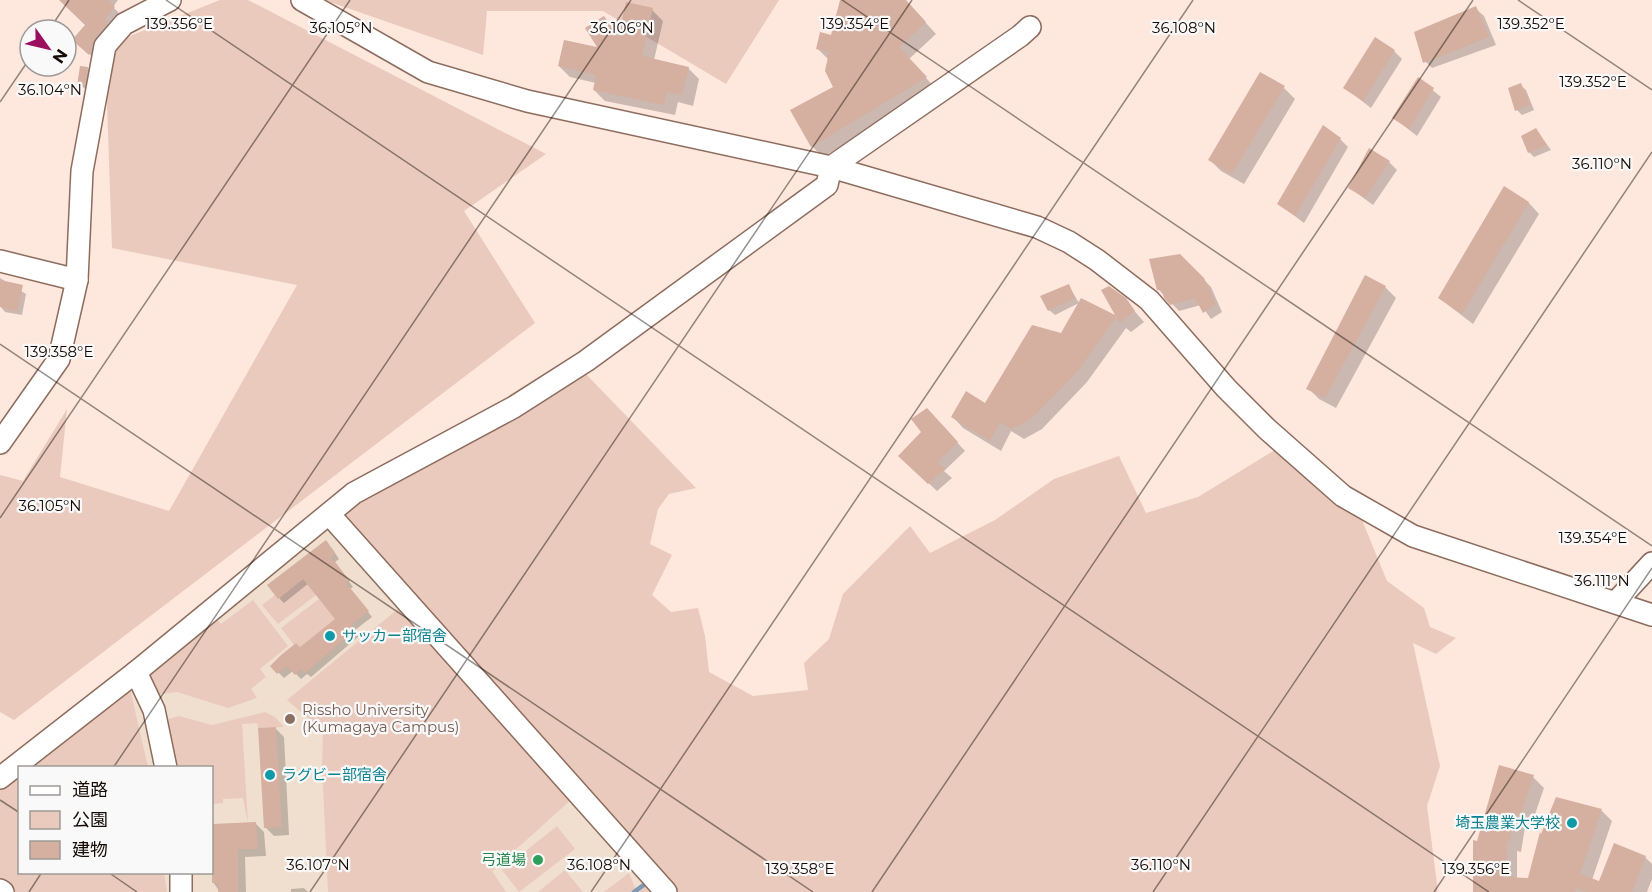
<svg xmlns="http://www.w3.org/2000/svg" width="1652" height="892" font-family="Montserrat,'Noto Sans JP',sans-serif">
	<rect width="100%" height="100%" fill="#fee7dd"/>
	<path fill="#f0dfce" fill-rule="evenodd" d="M335,513l328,379h-663v-121zM20,768h192v104h-192z"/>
	<g fill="#eacabd">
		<polygon points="220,0 248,0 546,154 464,211 535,323 14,720 0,712 0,475 23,481 67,409 60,477 169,511 297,285 112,248 105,46"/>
		<polygon points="324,0 779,0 726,84 603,11 487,11 483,55"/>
		<polygon points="582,370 696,488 669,494 658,509 650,544 672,555 652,595 671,612 698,608 705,636 709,672 753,696 808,690 804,663 829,639 843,594 910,526 930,553 995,520 1054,479 1119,456 1146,513 1198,497 1275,450 1360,515 1387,581 1424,608 1430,627 1456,638 1436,654 1413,643 1440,766 1427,806 1438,892 674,892 338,511"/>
		<polygon points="317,568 316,595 278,624 262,605 275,595 278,599"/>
		<polygon points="319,599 324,606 328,604 339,616 300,647 296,643 294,645 281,628"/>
		<polygon points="253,600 288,646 260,669 266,677 251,689 257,698 228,708 177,692 155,695 149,670 216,619 221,624"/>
		<polygon points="404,604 572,799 492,871 506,892 328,892 322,766 323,731 287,700"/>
		<polygon points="127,676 148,767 20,768 20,872 164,873 167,892 0,892 0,781"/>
		<polygon points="265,712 275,717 284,727 258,728 257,723 242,724 248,823 243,798 223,799 223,803 212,804 212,768 172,767 161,721 179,716 212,725"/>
		<polygon points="557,826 575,849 519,892 502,870"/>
		<polygon points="565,870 583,892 538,892"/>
		<polygon points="629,873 636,890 651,880 662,892 604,892"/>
	</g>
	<g fill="#0003">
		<polygon points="63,0 118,0 113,7 119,13 108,24 112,28 94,58 79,45 87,25"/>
		<polygon points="841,0 905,0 936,34 909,59 936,89 823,157 812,146 835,88 829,60 817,48 832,36"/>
		<polygon points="1475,8 1484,16 1496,45 1432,68 1424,60"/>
		<polygon points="652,10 663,21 654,60 688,68 699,79 693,106 678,102 675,115 605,101 594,90 596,83 570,77 559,66 600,50 604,18 620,36"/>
		<polygon points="1394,51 1402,59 1371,108 1345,88"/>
		<polygon points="88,68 93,73 89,91 79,85"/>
		<polygon points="1419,79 1441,97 1417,136 1394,118"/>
		<polygon points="1520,85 1526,90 1534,110 1522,115 1517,110"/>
		<polygon points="1284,88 1295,99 1244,184 1221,171 1210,160"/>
		<polygon points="1536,130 1551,150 1534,157 1529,152"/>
		<polygon points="1340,139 1348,147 1304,223 1279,204"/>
		<polygon points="1389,162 1397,170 1373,205 1350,188"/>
		<polygon points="1505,188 1529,203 1539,214 1473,324 1439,298"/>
		<polygon points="1180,255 1211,287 1222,312 1211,319 1201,305 1179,311 1158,289"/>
		<polygon points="0,278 26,294 22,315 5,312 0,306"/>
		<polygon points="1069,286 1079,303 1055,315 1049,310"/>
		<polygon points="1385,287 1396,298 1336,408 1319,399 1308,388"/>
		<polygon points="1081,300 1119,319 1125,300 1144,322 1131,332 1126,328 1087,382 1042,429 1024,439 1011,431 1001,451 963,428 953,417 986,405 1061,334"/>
		<polygon points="935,418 965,451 944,471 952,478 937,491 908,464"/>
		<polygon points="331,547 339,559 335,562 353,587 350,589 372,617 355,630 359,636 311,677 307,674 301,679 293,671 284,678 272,666 300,649 337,620 309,583 284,603 279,598"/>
		<polygon points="276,729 284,737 289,835 274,836 266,828"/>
		<polygon points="1533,777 1544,788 1531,826 1526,821 1521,852 1517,851 1517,879 1529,879 1542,836 1557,798 1602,811 1612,821 1592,880 1600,883 1645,857 1652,864 1652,879 1647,892 1475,892 1478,843"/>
		<polygon points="256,824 264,832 266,856 245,857 246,892 220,892 213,882 212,825"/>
		<polygon points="304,888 308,892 291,892 291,889"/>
	</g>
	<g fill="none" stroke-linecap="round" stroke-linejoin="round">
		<polyline stroke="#7e99b3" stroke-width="4.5" points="634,892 649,881"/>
	</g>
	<g fill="#d5af9f">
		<polygon points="59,0 108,0 115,7 104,19 108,22 95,38 89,55 72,40 85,25"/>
		<polygon points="840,0 906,0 926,22 899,47 927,77 811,147 790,110 833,87 825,71 829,52 816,49 820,32 831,35"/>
		<polygon points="626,2 653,8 642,56 689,67 682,95 667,92 664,105 593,90 596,75 558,66 564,40 597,47 585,28 604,16 618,38"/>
		<polygon points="1476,6 1489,37 1423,63 1414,32"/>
		<polygon points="1375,37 1395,50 1363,101 1343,88"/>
		<polygon points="80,66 88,67 85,87 77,86"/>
		<polygon points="1260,72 1285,86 1232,174 1208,160"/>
		<polygon points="1418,77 1434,88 1409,129 1392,118"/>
		<polygon points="1521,83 1530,105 1515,111 1508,88"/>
		<polygon points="1323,125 1341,138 1295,216 1277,204"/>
		<polygon points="1536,128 1547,145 1528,153 1521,136"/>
		<polygon points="1369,148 1390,161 1365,198 1348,188"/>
		<polygon points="1504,186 1529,202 1462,314 1438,298"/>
		<polygon points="1180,254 1204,278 1216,304 1203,313 1195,298 1170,305 1164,298 1162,290 1157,290 1149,259"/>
		<polygon points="1365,275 1386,286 1325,398 1306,389"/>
		<polygon points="0,280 23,285 17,311 0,307"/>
		<polygon points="1069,284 1075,298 1048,311 1040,296"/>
		<polygon points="1109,286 1126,298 1135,311 1119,323 1116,317 1077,372 1031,419 1012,429 1000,422 990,441 951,417 966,391 985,403 1032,325 1061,333 1081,298 1115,315 1101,290"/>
		<polygon points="927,408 958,442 937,462 945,469 928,484 898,456 921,432 911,419"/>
		<polygon points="326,540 335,553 331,557 350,581 346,583 369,611 351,625 355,630 305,673 301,669 295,675 287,666 277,674 270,666 280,656 296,643 300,647 335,619 303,579 278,599 267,585"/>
		<polygon points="276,727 282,827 264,828 258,728"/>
		<polygon points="1499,765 1534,775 1520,817 1515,812 1510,842 1507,841 1507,877 1528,878 1540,832 1541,834 1556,797 1602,809 1580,874 1599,881 1614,843 1646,856 1632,892 1587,892 1577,888 1575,892 1473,892 1473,840 1477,841"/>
		<polygon points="256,822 258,849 238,849 238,892 218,892 218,883 212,883 212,824"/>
	</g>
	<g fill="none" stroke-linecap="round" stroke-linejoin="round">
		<g stroke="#8d6c5e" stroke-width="24">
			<g id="minor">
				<polyline points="302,0 428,72 527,101 831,167 1037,227 1069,242 1097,260 1149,300 1226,388 1267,429 1343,496 1413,536 1652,615"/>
				<polyline points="0,261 77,280"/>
				<polyline points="0,443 59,359 77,280 82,171 105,46 124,24 170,0"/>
				<polyline points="329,514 666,892"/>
				<polyline points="1616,602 1652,563"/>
				<polyline points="136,672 154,710 166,768"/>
				<polyline points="0,778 136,672 354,493 514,407 586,361 827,185 831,167 1020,36 1030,27"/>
				<polyline points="181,872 181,892"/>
				<polyline points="0,890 3,892"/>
			</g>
		</g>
		<use href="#minor" stroke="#fff" stroke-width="21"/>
	</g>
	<path fill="none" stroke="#150a05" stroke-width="1.5" stroke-opacity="0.45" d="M166,0l1323,892M842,0l810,546M1518,0l134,90M49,30l20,-30M0,102l30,-44M0,344l813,548M0,518l350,-518M113,768l518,-768M0,800l20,13M108,872l29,20M29,892l13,-20M310,892l602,-892M591,892l602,-892M872,892l601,-892M1153,892l499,-740M1434,892l218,-324"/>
	<g fill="#0f9aa8" stroke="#f9f9f9" stroke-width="2">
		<circle cx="330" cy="636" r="6"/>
		<circle cx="270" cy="775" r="6"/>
		<circle cx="1572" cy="823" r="6"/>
	</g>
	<circle fill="#8d6e63" stroke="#f9f9f9" stroke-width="2" cx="290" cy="719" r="6"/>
	<circle fill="#2e9e5b" stroke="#f9f9f9" stroke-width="2" cx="538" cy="860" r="6"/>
	<g text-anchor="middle" stroke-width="4.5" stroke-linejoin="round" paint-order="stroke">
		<g font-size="15" fill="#0d838f" stroke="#f9f9f9" text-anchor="start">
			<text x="342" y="641">サッカー部宿舎</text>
			<text x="282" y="780">ラグビー部宿舎</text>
			<text x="1560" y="828" text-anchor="end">埼玉農業大学校</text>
		</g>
		<g font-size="15" fill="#785e54" stroke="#f9f9f9" text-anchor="start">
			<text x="302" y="715">Rissho University<tspan x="302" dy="17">(Kumagaya Campus)</tspan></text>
		</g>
		<g font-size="15" fill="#27864d" stroke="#f9f9f9" text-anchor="end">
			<text x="526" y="865">弓道場</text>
		</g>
	</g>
	<g font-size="15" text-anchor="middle" fill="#150a05" stroke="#f9f9f9" stroke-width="4.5" stroke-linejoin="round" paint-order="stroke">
		<text x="179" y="29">139.356°E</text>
		<text x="855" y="29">139.354°E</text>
		<text x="1531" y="29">139.352°E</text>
		<text x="341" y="33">36.105°N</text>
		<text x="622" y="33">36.106°N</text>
		<text x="1184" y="33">36.108°N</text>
		<text x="1593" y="87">139.352°E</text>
		<text x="50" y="95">36.104°N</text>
		<text x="1602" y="169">36.110°N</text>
		<text x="59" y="357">139.358°E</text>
		<text x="50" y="511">36.105°N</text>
		<text x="1593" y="543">139.354°E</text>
		<text x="1602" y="586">36.111°N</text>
		<text x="318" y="870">36.107°N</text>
		<text x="599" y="870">36.108°N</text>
		<text x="1161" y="870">36.110°N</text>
		<text x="800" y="874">139.358°E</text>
		<text x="1476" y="874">139.356°E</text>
	</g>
	<rect x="18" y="766" width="195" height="108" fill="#f9f9f9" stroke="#9e9997" stroke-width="1.5"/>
	<rect x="30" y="786" width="30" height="9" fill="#ffffff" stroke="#9e9997" stroke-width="1.5"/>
	<text x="72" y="796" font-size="18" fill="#150a05">道路</text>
	<rect x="30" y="811" width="30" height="18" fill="#eacabd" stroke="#9e9997" stroke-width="1.5"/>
	<text x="72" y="826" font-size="18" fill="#150a05">公園</text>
	<rect x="30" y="841" width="30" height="18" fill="#d5af9f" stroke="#9e9997" stroke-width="1.5"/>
	<text x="72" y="856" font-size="18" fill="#150a05">建物</text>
	<g transform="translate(48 48) rotate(124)"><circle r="28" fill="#f9f9f9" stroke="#9e9997" stroke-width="1.5"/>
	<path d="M0-4.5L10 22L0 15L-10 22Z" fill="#9c0f5e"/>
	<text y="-9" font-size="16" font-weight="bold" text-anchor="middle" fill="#150a05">N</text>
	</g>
</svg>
